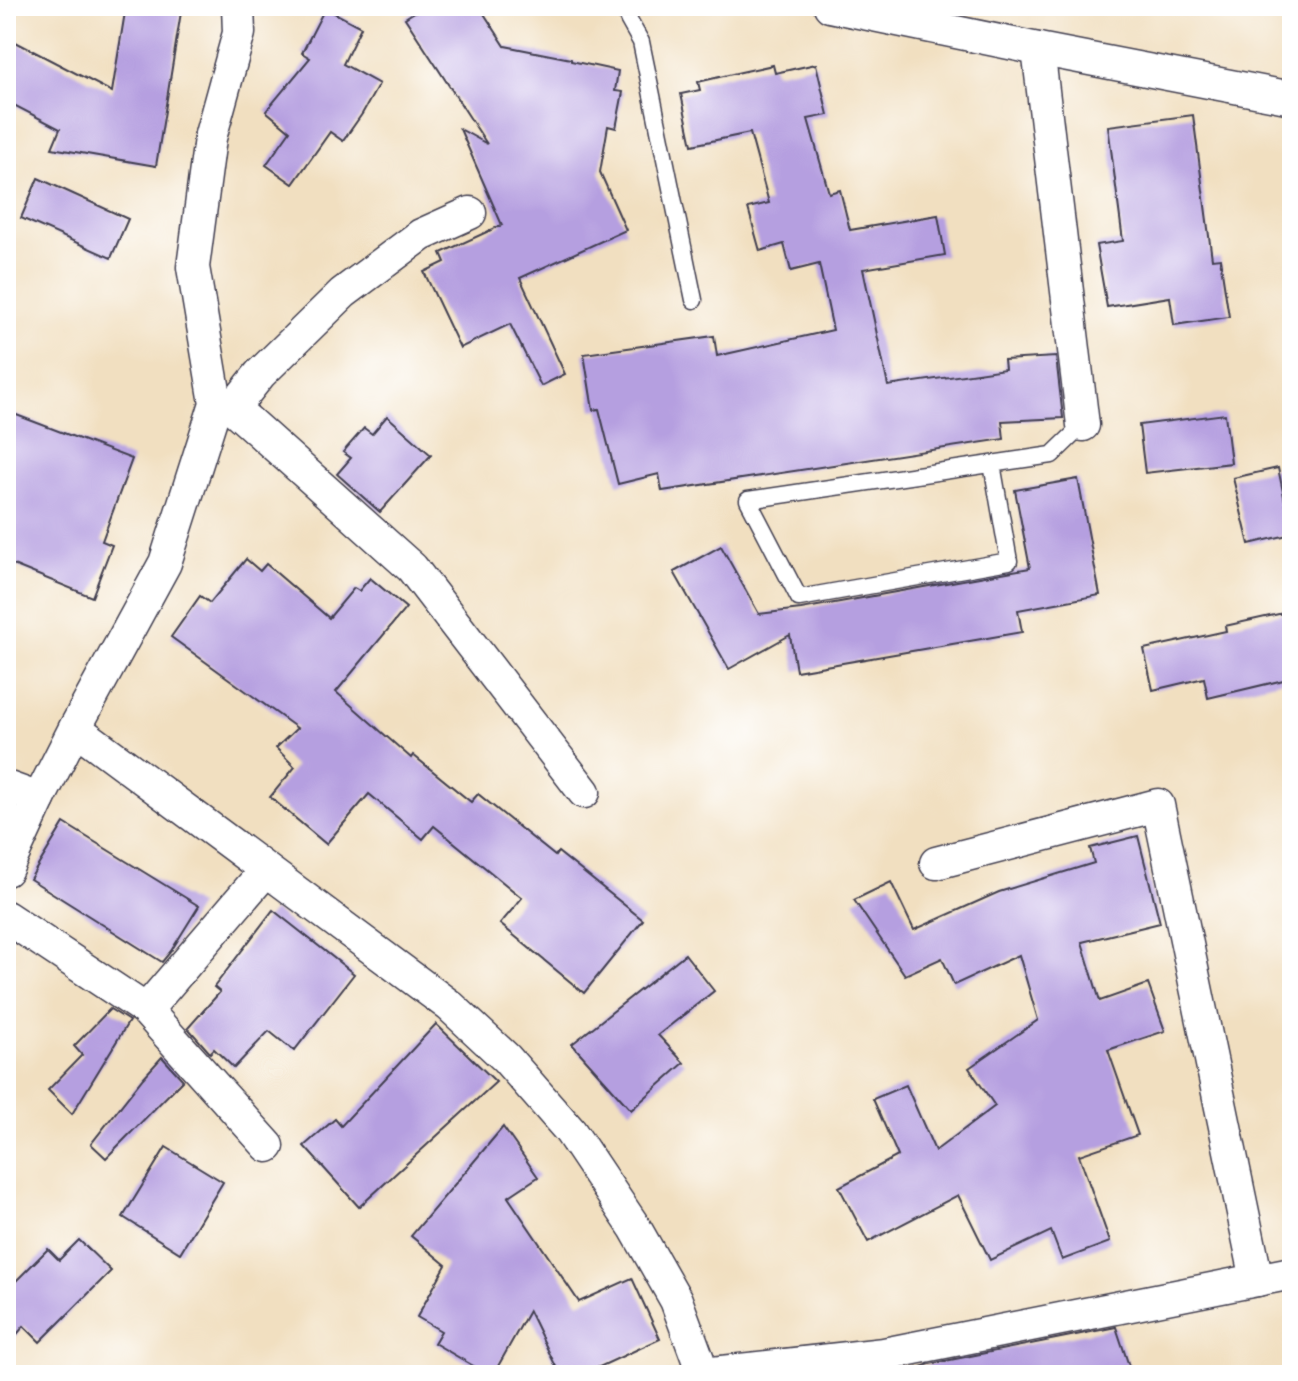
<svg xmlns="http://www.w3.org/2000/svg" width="1298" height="1381" font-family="Vollkorn,serif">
	<rect width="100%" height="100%" fill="#fff"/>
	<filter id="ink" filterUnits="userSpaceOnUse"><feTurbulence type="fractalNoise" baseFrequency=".0125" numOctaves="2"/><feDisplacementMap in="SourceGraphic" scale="16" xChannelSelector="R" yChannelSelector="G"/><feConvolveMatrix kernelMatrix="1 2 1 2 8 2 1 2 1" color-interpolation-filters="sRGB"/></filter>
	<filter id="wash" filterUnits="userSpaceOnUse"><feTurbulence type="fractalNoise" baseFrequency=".006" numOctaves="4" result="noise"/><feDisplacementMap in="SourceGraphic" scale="32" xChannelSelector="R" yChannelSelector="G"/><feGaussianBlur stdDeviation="1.8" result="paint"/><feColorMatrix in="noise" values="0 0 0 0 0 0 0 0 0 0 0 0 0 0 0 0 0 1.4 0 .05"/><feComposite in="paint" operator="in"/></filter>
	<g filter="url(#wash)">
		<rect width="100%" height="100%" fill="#f1dfc0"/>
		<g id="blocks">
			<g fill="#b59fe0">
				<polygon points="126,6 182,6 156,166 52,148 60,129 6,101 6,37 112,92"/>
				<polygon points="424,6 479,6 505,46 571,59 571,61 618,71 615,91 623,92 616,128 608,126 600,172 626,230 520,278 565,374 541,386 510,324 460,348 424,272 445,262 441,253 502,225 460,129 487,144 405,18"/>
				<polygon points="325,8 361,27 343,64 379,84 362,114 343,141 330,132 293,184 266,165 290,131 266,111 310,58 302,53"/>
				<polygon points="816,64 828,115 808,119 829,193 840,190 850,230 938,215 945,255 863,269 888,386 1005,369 1004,360 1056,357 1063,418 1002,421 1004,439 662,491 659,474 618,484 599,409 593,410 584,354 714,336 717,356 833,330 819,264 791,271 784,244 760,251 748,208 769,203 750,133 692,145 681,94 700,90 698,82 741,72 773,65 775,73"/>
				<polygon points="1193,115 1212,259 1220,258 1229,317 1174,325 1170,297 1107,307 1096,245 1123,241 1108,126"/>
				<polygon points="38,178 128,219 111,258 21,218"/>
				<polygon points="6,411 132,459 102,541 112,545 92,597 6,562"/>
				<polygon points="1225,414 1231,463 1145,473 1139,425"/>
				<polygon points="387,416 431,455 380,512 337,474 351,458 343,452 364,428 372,434"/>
				<polygon points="1278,468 1292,534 1249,544 1233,478"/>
				<polygon points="1078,479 1100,595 1018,610 1022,632 796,671 790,635 729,669 674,572 721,546 759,614 801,609 1030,568 1015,490"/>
				<polygon points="246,559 260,571 266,564 329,618 354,588 359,591 370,578 406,608 336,692 411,758 413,755 471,802 478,794 555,856 558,852 643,920 584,993 500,924 522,898 434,826 423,839 369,794 326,844 270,797 295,767 276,748 297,728 171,637 200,596 210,603"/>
				<polygon points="1292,611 1292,678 1208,698 1204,678 1153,690 1144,649 1226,631 1225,626"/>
				<polygon points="64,823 199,906 171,951 162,962 30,879"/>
				<polygon points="1138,836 1160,923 1082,942 1100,1001 1148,984 1165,1031 1108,1050 1138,1135 1079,1155 1110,1242 1062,1260 1051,1231 990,1260 958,1195 868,1242 839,1187 898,1156 873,1099 906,1085 935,1151 995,1106 969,1068 1038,1020 1019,955 954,985 942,958 905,975 854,900 891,882 914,930 999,892 1094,863 1090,848"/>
				<polygon points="273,910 354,974 294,1051 269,1031 234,1068 214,1049 210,1053 188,1028 220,992 214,987"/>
				<polygon points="685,954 714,991 658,1035 684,1063 631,1110 572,1044"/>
				<polygon points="110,1009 129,1021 72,1114 48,1090 82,1055 74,1046"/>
				<polygon points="436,1024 496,1082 359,1207 304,1146 335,1119 341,1126"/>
				<polygon points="162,1057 183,1080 106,1158 91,1144 143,1078"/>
				<polygon points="503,1127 538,1177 508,1197 579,1302 632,1278 660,1339 582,1375 560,1375 529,1311 493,1375 489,1375 434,1343 441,1331 417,1317 446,1265 411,1236"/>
				<polygon points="166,1147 223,1182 180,1253 123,1217"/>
				<polygon points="79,1240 111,1271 40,1342 24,1326 6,1347 6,1291 48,1249 59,1260"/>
				<polygon points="1116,1327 1132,1375 916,1375 915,1369 930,1364"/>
			</g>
		</g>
	</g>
	<g filter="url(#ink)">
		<use href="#blocks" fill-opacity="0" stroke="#413e4f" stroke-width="2"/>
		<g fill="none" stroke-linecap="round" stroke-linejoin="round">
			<g stroke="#413e4f" stroke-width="19">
				<g id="service">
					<polyline points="631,6 628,19 641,42 694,300"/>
					<polyline points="992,464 1009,561 799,598 748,500 1052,455 1083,425"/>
				</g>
			</g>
			<g stroke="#413e4f" stroke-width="35">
				<g id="minor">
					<polyline points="830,6 1038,49 1292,98"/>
					<polyline points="1038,49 1083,425"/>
					<polyline points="216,403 233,408 412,568 584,792"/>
					<polyline points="233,408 260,374 343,293 421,235 470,213"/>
					<polyline points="75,728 450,1006 506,1058 570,1131 635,1228 676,1300 703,1373"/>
					<polyline points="6,787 39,799"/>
					<polyline points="936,863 1158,805 1257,1280"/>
					<polyline points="6,870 39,799 75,728 165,563 216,403 193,267 210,138 239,33 238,6"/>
					<polyline points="6,917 146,1010 268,1146"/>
					<polyline points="146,1010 266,870"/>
					<polyline points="694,1375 884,1354 1292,1273"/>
				</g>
			</g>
			<use href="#service" stroke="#fff" stroke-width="16"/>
			<use href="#minor" stroke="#fff" stroke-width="32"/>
		</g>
	</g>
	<rect width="1298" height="1381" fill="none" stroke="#fff" stroke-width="32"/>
</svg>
